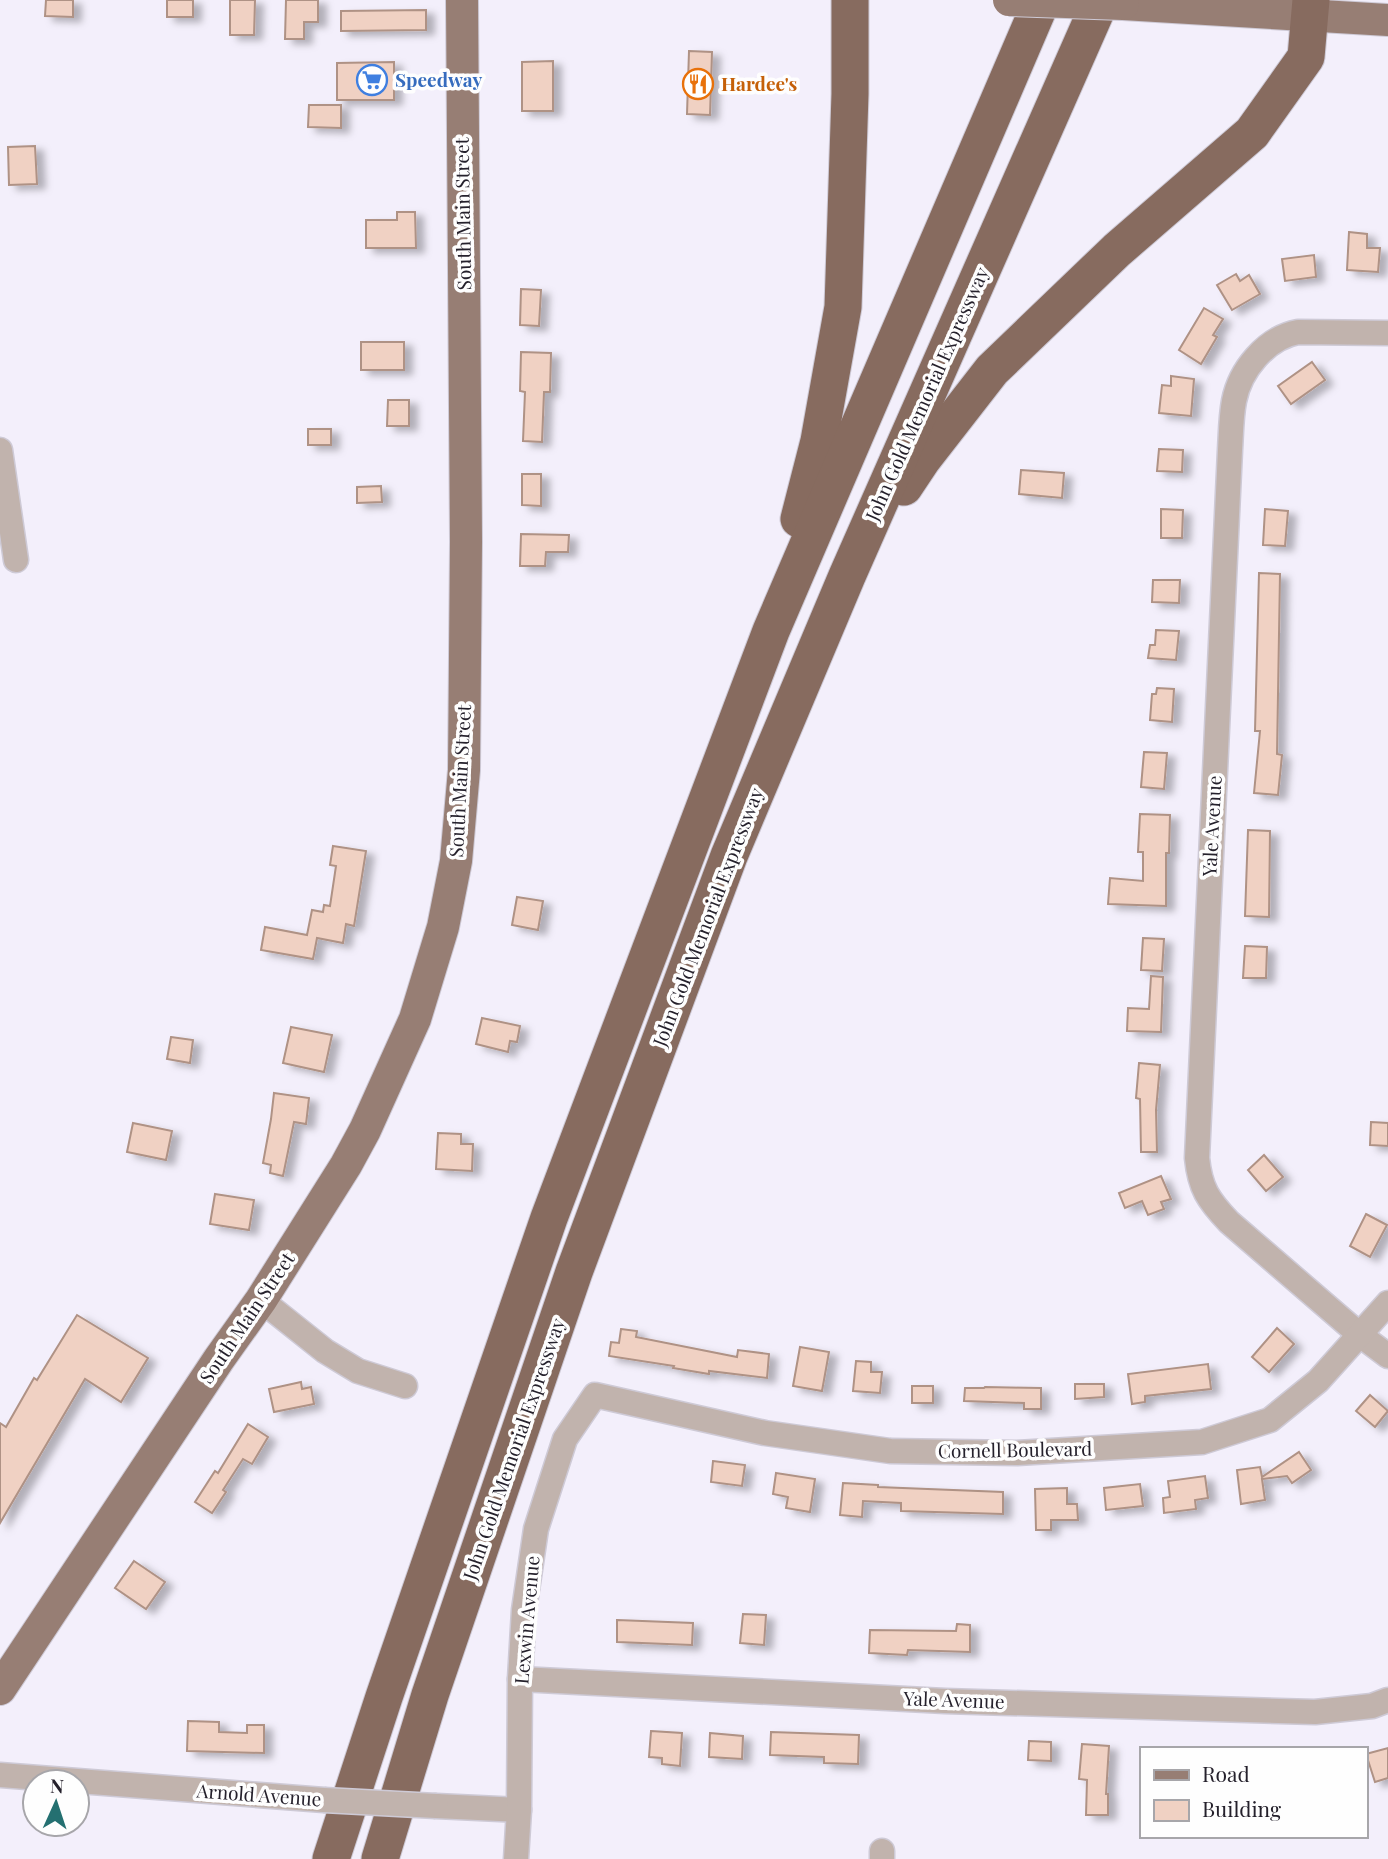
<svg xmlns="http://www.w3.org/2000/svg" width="1388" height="1859" font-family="'Playfair Display',serif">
	<defs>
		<filter id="shadow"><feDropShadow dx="8" dy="4.5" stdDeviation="3.5" flood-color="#0004"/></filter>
	</defs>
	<rect width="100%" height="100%" fill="#f3effb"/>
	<g fill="#f0d1c3" stroke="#af9285" stroke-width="2" filter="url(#shadow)">
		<polygon points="46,0 73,0 73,17 45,16"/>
		<rect x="167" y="0" width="26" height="17"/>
		<polygon points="230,0 255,0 254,35 230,35"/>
		<polygon points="286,0 318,0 318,22 304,22 304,39 285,39"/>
		<polygon points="426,10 426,30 341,31 341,11"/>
		<polygon points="689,51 712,52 710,115 687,114"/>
		<polygon points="553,61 553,111 522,111 522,62"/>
		<polygon points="394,62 394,100 337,100 337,63"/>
		<polygon points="309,105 341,105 341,128 308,127"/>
		<polygon points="35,146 37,184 9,185 8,147"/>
		<polygon points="397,212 415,212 416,248 366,248 366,220 397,220"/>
		<polygon points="1349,232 1367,234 1367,248 1380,248 1378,272 1347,270"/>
		<polygon points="1314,255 1316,277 1285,281 1282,259"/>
		<polygon points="1236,274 1240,281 1249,275 1260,294 1232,310 1217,285"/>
		<polygon points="521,289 541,290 539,326 520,325"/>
		<polygon points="1204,308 1223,319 1213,335 1217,337 1201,364 1179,350"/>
		<rect x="361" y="342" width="43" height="28"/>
		<polygon points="521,352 551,353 550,392 544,392 542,442 523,441 525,392 520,391"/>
		<polygon points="1312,362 1325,380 1291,404 1278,386"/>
		<polygon points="1171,376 1194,379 1191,416 1159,413 1162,385 1171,386"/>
		<polygon points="388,400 409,400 409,426 387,426"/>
		<rect x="308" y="429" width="23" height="16"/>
		<polygon points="1159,449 1183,450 1182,472 1157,471"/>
		<polygon points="1021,470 1064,473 1062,498 1019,494"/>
		<polygon points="522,474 541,474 541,506 522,505"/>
		<polygon points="381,486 382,502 357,503 357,487"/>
		<polygon points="1161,509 1183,510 1182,538 1161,538"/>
		<polygon points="1265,509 1288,511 1285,546 1263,545"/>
		<polygon points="521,534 569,535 568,552 546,552 545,566 520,566"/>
		<polygon points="1259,573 1280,574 1277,754 1282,755 1278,795 1254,793 1260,731 1255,731"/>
		<polygon points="1153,580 1180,580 1179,603 1152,602"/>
		<polygon points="1156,630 1179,631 1176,660 1148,658 1150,645 1155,645"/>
		<polygon points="1157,688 1174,689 1172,722 1150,720 1152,694 1156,694"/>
		<polygon points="1144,752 1167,753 1164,789 1141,787"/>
		<polygon points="1140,814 1170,815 1169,853 1166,853 1166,906 1108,904 1110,878 1143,881 1143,852 1138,852"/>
		<polygon points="1248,830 1270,831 1269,917 1245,916"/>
		<polygon points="333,846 366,851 354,926 346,924 343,943 317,938 313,959 261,950 265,927 307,935 312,910 323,912 324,905 330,906 336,866 330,865"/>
		<polygon points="517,897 543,901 538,930 512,925"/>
		<polygon points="1143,938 1164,939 1162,971 1141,970"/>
		<polygon points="1245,946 1267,947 1266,978 1243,978"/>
		<polygon points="1151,976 1163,977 1161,1032 1127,1031 1128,1008 1149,1009"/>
		<polygon points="482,1018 520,1026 517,1042 510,1041 508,1052 476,1044"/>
		<polygon points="291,1027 332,1035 324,1072 283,1063"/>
		<polygon points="171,1037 193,1040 190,1063 167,1059"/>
		<polygon points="1139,1063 1160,1065 1156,1110 1157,1152 1141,1152 1140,1099 1136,1098"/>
		<polygon points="274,1093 309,1098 306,1124 294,1122 283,1176 270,1173 271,1165 263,1163 271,1119"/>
		<polygon points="1371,1122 1388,1123 1388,1146 1370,1145"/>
		<polygon points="133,1123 172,1131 166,1160 127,1152"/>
		<polygon points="438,1133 461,1134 461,1144 473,1144 472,1171 436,1169"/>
		<polygon points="1264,1155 1283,1177 1266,1191 1248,1170"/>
		<polygon points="1161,1176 1171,1199 1161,1202 1164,1209 1148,1215 1142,1201 1125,1208 1119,1193"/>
		<polygon points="215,1194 254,1200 249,1230 210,1224"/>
		<polygon points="1366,1214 1387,1225 1370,1257 1350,1246"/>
		<polygon points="77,1315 148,1358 121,1402 85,1379 0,1523 0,1423 6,1427 34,1378 37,1380"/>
		<polygon points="1277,1328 1294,1344 1269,1372 1252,1357"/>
		<polygon points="621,1329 637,1331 636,1337 737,1357 738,1350 769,1354 767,1378 709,1371 709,1374 673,1368 674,1366 609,1356 611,1342 619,1343"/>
		<polygon points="800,1347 829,1352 822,1391 793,1386"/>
		<polygon points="856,1361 871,1362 871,1372 882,1372 880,1393 853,1391"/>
		<polygon points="1208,1364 1211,1389 1145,1396 1145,1402 1132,1404 1128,1374"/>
		<polygon points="301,1382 302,1389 311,1387 314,1404 274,1412 269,1389"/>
		<polygon points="1075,1384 1104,1384 1104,1397 1075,1399"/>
		<rect x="912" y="1386" width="21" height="17"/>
		<polygon points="985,1387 1041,1388 1041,1409 1024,1409 1024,1403 964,1401 965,1388 984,1388"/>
		<polygon points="1370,1395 1388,1411 1375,1427 1356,1411"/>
		<polygon points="248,1424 268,1437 252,1464 243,1459 223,1490 226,1492 212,1513 195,1502 215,1471 218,1473"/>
		<polygon points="1299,1452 1311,1470 1292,1483 1287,1476 1262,1479 1265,1500 1241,1504 1237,1470 1260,1467 1262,1477"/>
		<polygon points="713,1461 745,1465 742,1486 711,1482"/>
		<polygon points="776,1473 815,1479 810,1512 786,1508 788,1497 773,1494"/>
		<polygon points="1205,1476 1208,1498 1195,1500 1196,1509 1164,1513 1163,1498 1170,1497 1168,1481"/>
		<polygon points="843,1483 878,1485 878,1487 1003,1492 1003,1514 901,1511 901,1503 863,1501 862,1517 840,1515"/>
		<polygon points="1140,1484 1143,1506 1106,1510 1104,1488"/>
		<polygon points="1067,1488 1067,1504 1077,1504 1078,1520 1051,1520 1051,1530 1036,1530 1035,1489"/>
		<polygon points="134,1561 165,1582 146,1609 115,1588"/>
		<polygon points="743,1614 766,1615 764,1645 740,1643"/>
		<polygon points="617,1620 693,1623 692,1645 617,1642"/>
		<polygon points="957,1624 970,1625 970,1652 908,1650 907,1655 869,1653 870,1630 956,1631"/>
		<polygon points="188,1721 219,1722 219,1732 247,1733 247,1725 264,1725 264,1753 187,1751"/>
		<polygon points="651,1731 682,1733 680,1766 662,1764 662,1758 649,1757"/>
		<polygon points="771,1732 859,1735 858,1764 824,1763 824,1757 770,1755"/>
		<polygon points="710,1733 743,1736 742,1759 709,1757"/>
		<polygon points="1029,1741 1051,1742 1051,1761 1028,1760"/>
		<polygon points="1082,1744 1109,1746 1106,1794 1108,1794 1108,1815 1086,1815 1087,1780 1079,1779"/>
		<polygon points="1388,1748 1388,1778 1375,1782 1366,1754"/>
	</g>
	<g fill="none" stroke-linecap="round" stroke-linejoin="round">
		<g stroke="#cecad6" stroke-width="27">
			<g id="minor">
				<path d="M1388,333l-90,-1c-32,6 -58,38 -64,69 -3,16 -3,33 -4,49l-33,708c3,30 11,42 32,64l131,113 28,21"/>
				<polyline points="0,450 16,560"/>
				<polyline points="261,1300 325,1351 358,1371 405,1386"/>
				<polyline points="520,1679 945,1701 1315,1712 1372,1706 1388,1700"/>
				<polyline points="0,1775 324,1800"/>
				<polyline points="436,1806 519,1810"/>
				<polyline points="516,1859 519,1810 520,1679 524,1610 536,1529 565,1439 595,1395 765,1433 890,1451 1017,1453 1202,1442 1270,1420 1318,1381 1388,1303"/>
				<polyline points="882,1859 882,1851"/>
			</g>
		</g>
		<g stroke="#cecad6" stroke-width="34">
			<g id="major">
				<polyline points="1123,4 1388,20"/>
				<polyline points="0,1689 219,1359 261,1300 346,1165 365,1130 415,1019 443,927 456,861 464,770 466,542 462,0"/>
			</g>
		</g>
		<g stroke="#cecad6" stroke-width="39">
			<g id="highway">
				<polyline points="904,487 922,460 992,370 1117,250 1252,133 1306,57 1311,0"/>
				<polyline points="799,519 819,441 843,307 850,94 850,0"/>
				<polyline points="331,1859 384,1697 549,1218 771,631 1042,0"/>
				<polyline points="380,1859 430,1695 574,1272 729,856 847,576 1101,0"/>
			</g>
		</g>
		<use href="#minor" stroke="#c1b3ad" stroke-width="24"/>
		<use href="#major" stroke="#977e74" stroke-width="32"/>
		<use href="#highway" stroke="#876b5f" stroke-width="37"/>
		<g stroke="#cecad6" stroke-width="27" stroke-linecap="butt">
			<polyline id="minor-bridge" points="324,1800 436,1806"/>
		</g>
		<g stroke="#cecad6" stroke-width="34" stroke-linecap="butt">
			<polyline id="major-bridge" points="1009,0 1123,4"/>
		</g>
		<use href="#minor-bridge" stroke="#c1b3ad" stroke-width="24"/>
		<use href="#major-bridge" stroke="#977e74" stroke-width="32"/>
	</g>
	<defs>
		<g id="supermarket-ring" transform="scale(1.575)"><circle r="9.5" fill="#fefefe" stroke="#3f7fe0" stroke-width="1.5"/><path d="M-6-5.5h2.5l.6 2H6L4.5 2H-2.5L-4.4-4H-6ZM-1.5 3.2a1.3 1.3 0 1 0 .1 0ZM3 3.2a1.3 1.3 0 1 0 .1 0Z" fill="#3f7fe0"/></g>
		<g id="restaurant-ring" transform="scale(1.575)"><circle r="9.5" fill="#fefefe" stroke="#e8710a" stroke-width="1.5"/><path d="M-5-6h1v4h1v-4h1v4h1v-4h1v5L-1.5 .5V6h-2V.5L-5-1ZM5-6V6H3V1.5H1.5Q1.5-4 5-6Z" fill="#e8710a"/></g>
	</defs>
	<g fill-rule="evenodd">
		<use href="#supermarket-ring" x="372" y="80"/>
		<use href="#restaurant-ring" x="698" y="84"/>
	</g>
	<g text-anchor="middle" stroke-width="7" stroke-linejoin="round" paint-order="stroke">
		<g font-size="19" font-weight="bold" fill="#366cbe" stroke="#fefefe" text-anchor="start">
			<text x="395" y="87">Speedway</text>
		</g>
		<g font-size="19" font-weight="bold" fill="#c56008" stroke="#fefefe" text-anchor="start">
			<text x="721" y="91">Hardee's</text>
		</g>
		<g font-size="19" fill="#25212c" stroke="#fefefe">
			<text transform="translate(463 214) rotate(-91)" y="7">South Main Street</text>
			<text transform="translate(927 394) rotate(-66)" y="7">John Gold Memorial Expressway</text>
			<text transform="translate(460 781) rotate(-87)" y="7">South Main Street</text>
			<text transform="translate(1212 826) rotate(-87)" y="7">Yale Avenue</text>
			<text transform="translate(708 917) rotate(-69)" y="7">John Gold Memorial Expressway</text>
			<text transform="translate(247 1318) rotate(-56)" y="7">South Main Street</text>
			<text transform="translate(514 1449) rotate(-71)" y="7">John Gold Memorial Expressway</text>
			<text transform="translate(1015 1450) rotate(-1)" y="7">Cornell Boulevard</text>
			<text transform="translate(527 1620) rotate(-85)" y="7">Lexwin Avenue</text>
			<text transform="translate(954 1700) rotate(2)" y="7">Yale Avenue</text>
			<text transform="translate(259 1795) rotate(4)" y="7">Arnold Avenue</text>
		</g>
	</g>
	<rect x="1140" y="1747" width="228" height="91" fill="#fefefe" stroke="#a7a6aa" stroke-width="2"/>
	<rect x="1154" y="1770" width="35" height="10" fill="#977e74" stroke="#a7a6aa" stroke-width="2"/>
	<text x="1202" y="1782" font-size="21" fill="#25212c">Road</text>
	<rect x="1154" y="1800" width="35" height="21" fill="#f0d1c3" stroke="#a7a6aa" stroke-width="2"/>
	<text x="1202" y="1817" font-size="21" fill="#25212c">Building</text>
	<g transform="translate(56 1803) rotate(3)"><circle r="33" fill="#fefefe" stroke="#a7a6aa" stroke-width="2"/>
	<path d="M0-5L12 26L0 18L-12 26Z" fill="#247071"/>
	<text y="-10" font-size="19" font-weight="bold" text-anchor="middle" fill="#25212c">N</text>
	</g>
</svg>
